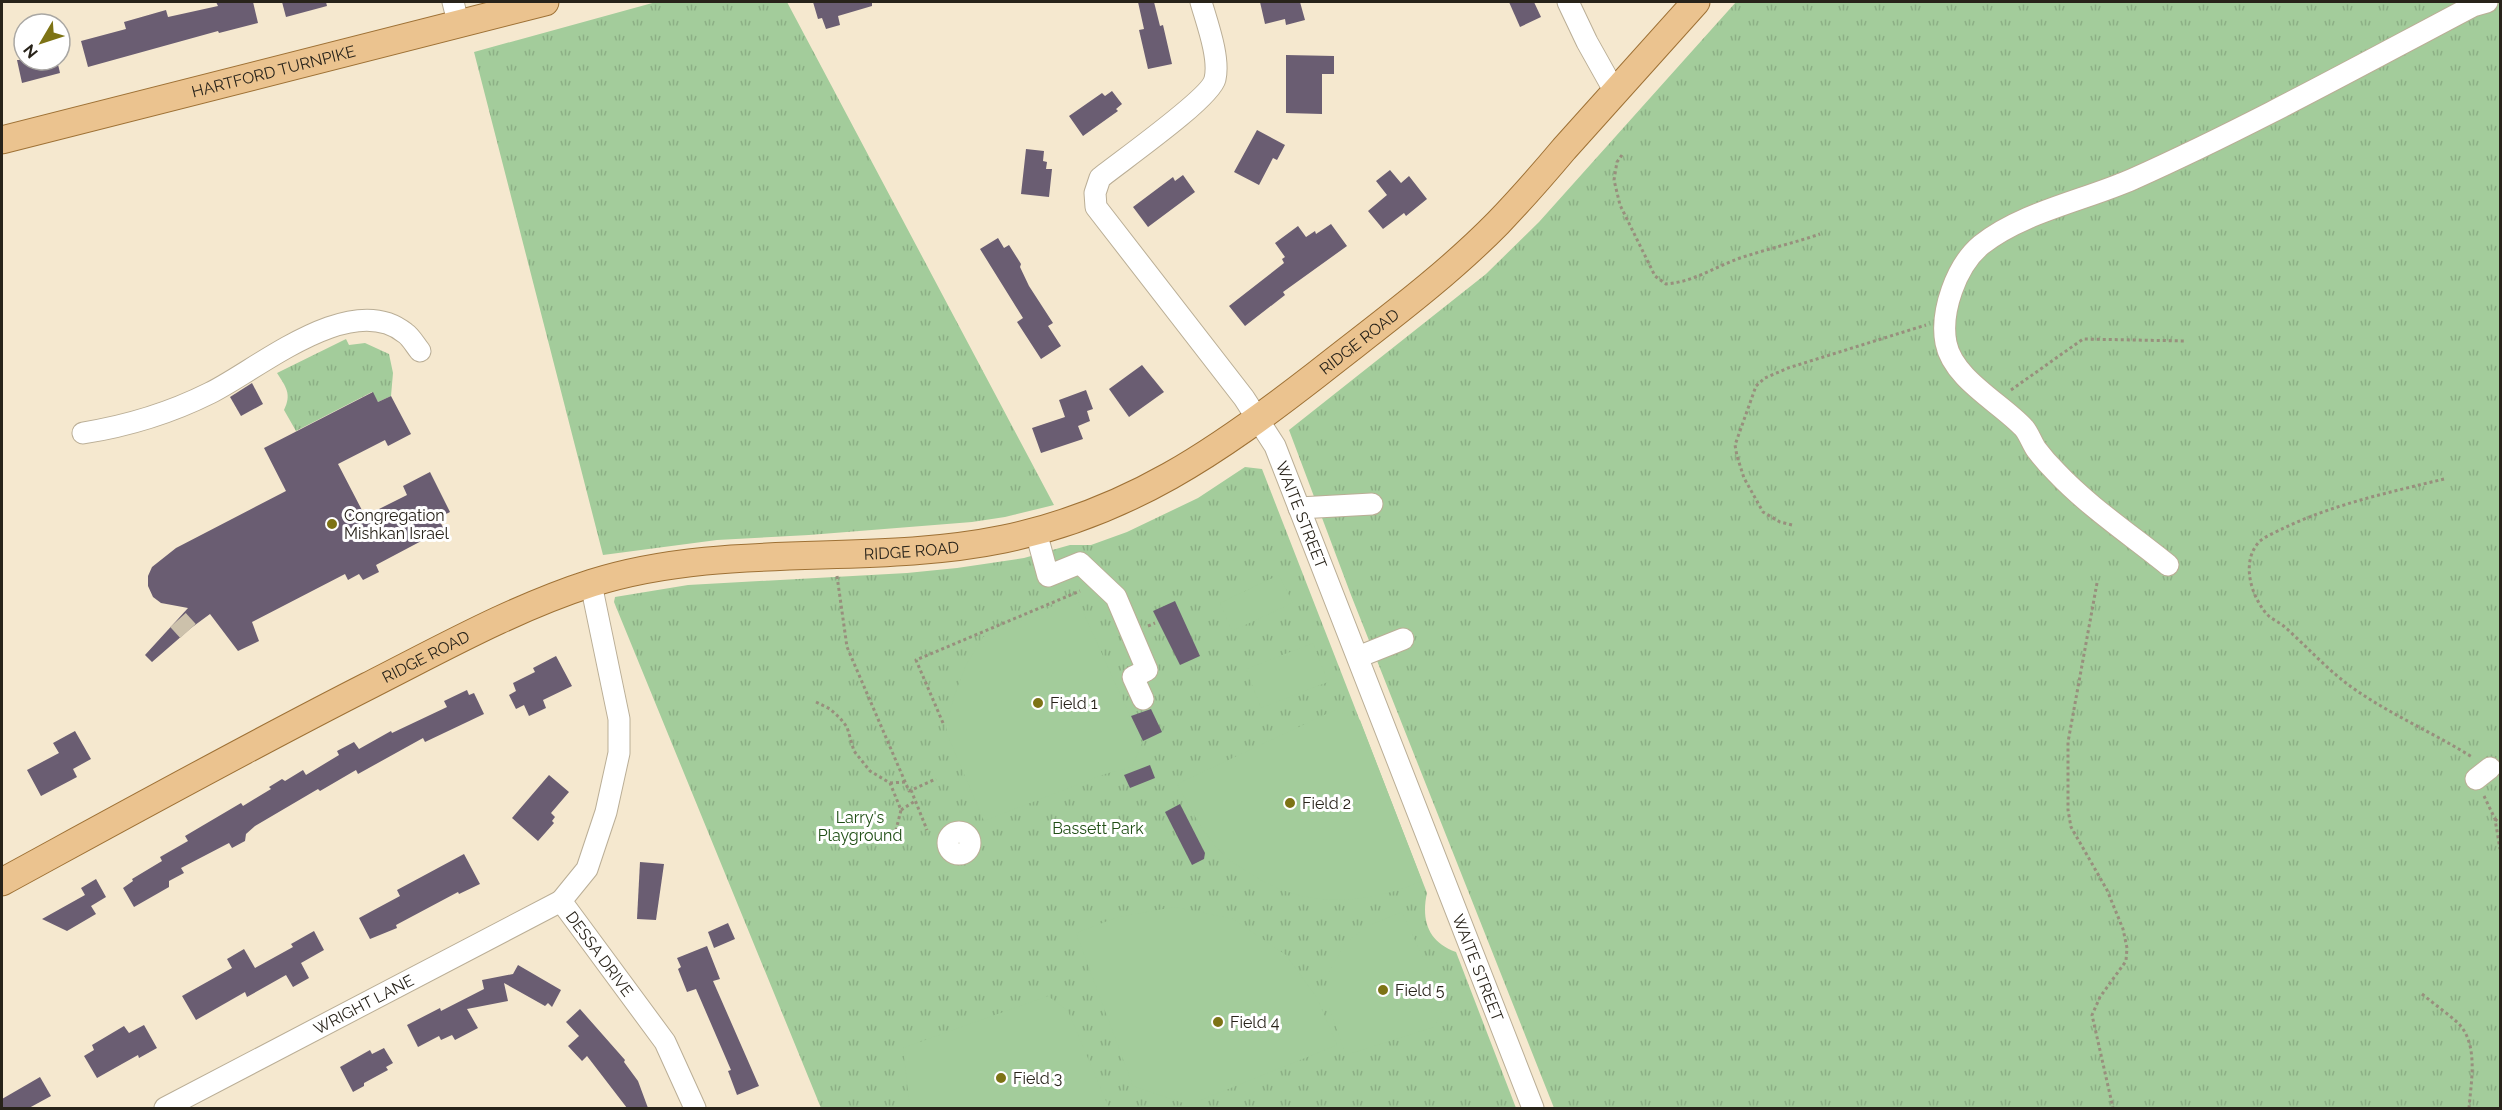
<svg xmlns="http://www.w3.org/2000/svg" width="2502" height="1110" font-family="Raleway,sans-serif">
	<defs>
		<pattern id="grass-tufts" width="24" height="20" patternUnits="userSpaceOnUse" patternTransform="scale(1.5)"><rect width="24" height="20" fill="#a3cc9b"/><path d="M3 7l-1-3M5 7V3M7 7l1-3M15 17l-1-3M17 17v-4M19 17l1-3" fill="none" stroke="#8caf85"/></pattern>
	</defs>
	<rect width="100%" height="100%" fill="#f5e8cf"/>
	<g fill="url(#grass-tufts)">
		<polygon points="656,2 787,2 1054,505 1005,517 972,522 809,535 717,540 603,555 474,52"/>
		<polygon points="1736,2 2500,2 2500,1108 1554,1108 1351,595 1289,430 1486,274 1539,222"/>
		<path d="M346,339l3,6 16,-2 24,11 4,19 -2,23 -13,6 -6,-10 -76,39 -12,-21c8,-16 2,-23 -7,-37z"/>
		<path d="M1245,467l17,2 165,424c-6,27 1,49 29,59l60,156h-695l-207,-506 1,-5 73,-12 219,-12 50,-5 67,-10 46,-13h21l36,-13 71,-34z"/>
	</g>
	<g fill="#a3cc9b">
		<polygon points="1279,575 1293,603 1232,631 1220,603"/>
		<polygon points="1076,596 1142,743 1132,767 1105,774 984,821 947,734 946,724 955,694 966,665 983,637"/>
		<polygon points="1313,643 1328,682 1261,708 1246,669"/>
		<path d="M1335,710l25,10 62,161c-58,25 -120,28 -174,-9 -8,-5 -16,-9 -23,-16 -21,-20 -34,-47 -48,-72z"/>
		<polygon points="1175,907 1233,919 1286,955 1317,998 1337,1045 1189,1105 1133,1086 1076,933 1118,917"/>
		<polygon points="1402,912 1445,1006 1434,1027 1346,1055 1328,1005 1328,974 1346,942 1370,925"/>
		<polygon points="1048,996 1068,1011 1109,1108 910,1108 903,1048"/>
	</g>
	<g fill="#6a5d72">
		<polygon points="216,2 253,2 258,23 219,33 218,31 88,67 81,41 126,29 124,22 166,10 168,17 218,6"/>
		<polygon points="282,2 326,2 327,6 286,17"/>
		<polygon points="813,2 872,2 872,6 838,16 840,25 826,29 822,18 818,19"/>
		<polygon points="1138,2 1154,2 1160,26 1163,25 1172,64 1148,69 1139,30 1144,29"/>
		<polygon points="1260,2 1300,2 1305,20 1286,25 1285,19 1265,24"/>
		<polygon points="1509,2 1534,2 1541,17 1520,27"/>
		<polygon points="1286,55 1334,56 1334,74 1322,74 1322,114 1286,113"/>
		<polygon points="17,60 57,60 60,73 22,83"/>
		<polygon points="1112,91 1122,104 1116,109 1118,111 1083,136 1069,116 1102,93 1105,96"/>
		<polygon points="1257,130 1285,145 1277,160 1273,158 1259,185 1234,172"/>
		<polygon points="1026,149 1044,151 1043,161 1047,162 1046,169 1052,169 1049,197 1021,194"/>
		<polygon points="1390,170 1401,183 1409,176 1427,199 1406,216 1404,213 1383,229 1368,211 1387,195 1376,181"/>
		<polygon points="1183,175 1195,192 1148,227 1133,207 1173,177 1175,181"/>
		<polygon points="1331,224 1347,246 1283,292 1285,295 1245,326 1229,306 1284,263 1282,259 1285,257 1275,243 1298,226 1306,237 1315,231 1316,234"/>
		<polygon points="998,238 1004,248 1009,245 1021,264 1020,267 1029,286 1053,323 1048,326 1061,346 1041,359 1017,322 1023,318 980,249"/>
		<polygon points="1142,365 1164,392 1129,417 1109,389"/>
		<polygon points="252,383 263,404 241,416 230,397"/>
		<polygon points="1086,390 1093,409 1087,411 1090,421 1078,426 1083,439 1041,453 1032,428 1065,417 1059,400"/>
		<polygon points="373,392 378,402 391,396 411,434 388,446 385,440 338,464 365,516 407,495 403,486 430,472 450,512 438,518 444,529 376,565 379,572 363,580 359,574 348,580 345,574 252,622 259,641 238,651 210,614 191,628 152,662 145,655 188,608 161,603 153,597 148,586 148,576 152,567 176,548 286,491 264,448"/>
		<polygon points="1175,601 1200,656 1180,665 1153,611"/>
		<polygon points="556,656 572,686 543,700 546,708 529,716 524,705 516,709 509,695 516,691 513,683 535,672 533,668"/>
		<polygon points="467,690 469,695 474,693 484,714 425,742 423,738 358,774 356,770 320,791 318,789 255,826 246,834 245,841 232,848 229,843 181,868 184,873 169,881 169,887 134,907 123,888 133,881 132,879 162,861 160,857 188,841 185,836 241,803 243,806 271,789 269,787 282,779 285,781 303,770 306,775 339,755 337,751 354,742 359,749 391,731 392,733 447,707 444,701"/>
		<polygon points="1151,709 1162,732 1143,741 1131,716"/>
		<polygon points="75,731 91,759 73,769 77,777 41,796 27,770 59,753 53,743"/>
		<polygon points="1150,765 1155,778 1130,788 1124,775"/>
		<polygon points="549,775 569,792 551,813 555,817 552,821 554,823 538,841 512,818"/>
		<polygon points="1180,804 1205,853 1204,859 1192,865 1165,812"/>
		<polygon points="464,854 480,884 459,894 458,892 396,925 397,928 370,939 359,918 400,896 397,890"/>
		<polygon points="640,862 664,864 656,920 637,919"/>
		<polygon points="96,879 106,897 91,906 96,914 67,931 42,919 85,895 81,888"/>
		<polygon points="728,923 735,939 714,948 708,932"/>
		<polygon points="314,931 324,950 301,963 309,978 293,987 286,975 247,997 245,992 196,1020 182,996 232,968 227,959 244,949 255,968 293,947 291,944"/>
		<polygon points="707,946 720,979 713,981 759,1086 737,1095 728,1071 731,1070 696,989 687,992 678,969 681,967 677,958"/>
		<polygon points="518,965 561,990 552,1007 548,1003 545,1006 504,983 508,1001 467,1009 478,1028 455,1040 452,1035 441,1040 439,1036 418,1047 407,1025 440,1008 441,1011 484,989 482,980 513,974"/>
		<polygon points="580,1009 625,1060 624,1062 638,1081 648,1108 627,1108 587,1056 582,1061 568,1046 579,1036 566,1022"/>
		<polygon points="144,1025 157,1048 139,1058 138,1055 97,1078 84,1056 94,1050 92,1045 124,1026 129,1033"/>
		<polygon points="384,1048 393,1063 386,1067 388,1070 364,1083 364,1086 353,1092 340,1067 370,1050 372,1054"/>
		<polygon points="40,1077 51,1096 29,1108 2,1108 2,1099"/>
	</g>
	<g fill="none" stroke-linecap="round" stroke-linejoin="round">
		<polyline stroke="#ccc1ab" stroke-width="21" stroke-dasharray="21 10" stroke-linecap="butt" points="178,620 188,631"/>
		<g stroke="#baae96" stroke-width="23">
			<g id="minor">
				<polyline points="453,2 458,22"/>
				<path id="s1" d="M1201,2c6,21 19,56 14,77 -4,19 -94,82 -115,99l-5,15 1,14 148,191 31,48 258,662"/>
				<polyline points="1568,2 1587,42 1615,92"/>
				<path d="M83,433c44,-7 87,-20 127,-40 47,-23 141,-104 195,-60 6,4 10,12 15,18"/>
				<polyline points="1299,508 1372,504"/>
				<polyline points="1036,532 1048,576 1080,563 1116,597 1147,670 1133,677 1143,699"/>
				<path d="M2168,565c-37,-30 -79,-58 -112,-93 -7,-7 -14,-15 -20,-23 -4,-6 -7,-15 -12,-21 -23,-25 -71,-49 -78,-85 -6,-31 10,-77 35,-98 41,-33 105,-45 152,-66 116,-52 228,-114 340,-173l14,-4"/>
				<path id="s2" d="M591,584l28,135v34l-13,59 -19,57 -26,32 104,141 30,66"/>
				<polyline points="1358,657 1403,639"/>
				<polyline points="2476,779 2490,768"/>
				<circle cx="959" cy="843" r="11"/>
				<path id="s3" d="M165,1108l396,-207"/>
			</g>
		</g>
		<g stroke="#9e7135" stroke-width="29">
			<g id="major">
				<path id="s4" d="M2,140l543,-138"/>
				<path id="s5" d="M2,882c121,-66 242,-133 366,-196 73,-37 146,-78 224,-103 133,-42 277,-16 412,-44 125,-26 214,-88 312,-164 62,-49 127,-96 182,-152 23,-24 45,-49 66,-74 44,-49 88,-98 132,-147"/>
			</g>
		</g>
		<g stroke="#988f7d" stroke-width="3" stroke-dasharray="3 3" stroke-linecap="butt">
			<path d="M1622,155l-5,7 -3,18 6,25 35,71 11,8c27,-2 49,-17 74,-26 27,-9 54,-15 80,-24"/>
			<polyline points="2011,390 2083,339 2185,341"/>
			<path d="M2444,479c-53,13 -110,25 -160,49 -8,4 -18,8 -24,13 -19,19 -10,52 5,71 5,7 15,10 21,16 22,20 41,41 64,58 39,28 82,46 122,71"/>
			<polyline points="1792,525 1780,522 1763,512 1744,478 1737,456 1735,445 1756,386 1765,378 1788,368 1926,325"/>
			<polyline points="837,576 847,647 909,791 936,779"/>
			<polyline points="2097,583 2068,742 2068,810 2071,827 2107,890 2123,929 2127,948 2126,961 2100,997 2092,1015 2113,1108"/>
			<polyline points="1148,626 1155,623"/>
			<polyline points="816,702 830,709 840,718 847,727 854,751 870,771 890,783 901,810 895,834"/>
			<polyline points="943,723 916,660 1080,591"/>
			<polyline points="890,783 905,782"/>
			<polyline points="911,790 927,830"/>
			<polyline points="2484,796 2495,819 2500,849"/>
			<polyline points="901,810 915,801"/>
			<polyline points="2495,819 2500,823"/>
			<path d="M2422,994c12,10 25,19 36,29 21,21 13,59 11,85"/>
		</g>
		<use href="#minor" stroke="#fff" stroke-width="21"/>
		<use href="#major" stroke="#ebc38f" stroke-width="27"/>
	</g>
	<g fill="#7d7315" stroke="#fff" stroke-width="2">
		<circle cx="332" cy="524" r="6"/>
		<circle cx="1038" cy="703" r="6"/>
		<circle cx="1290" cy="803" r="6"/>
		<circle cx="1383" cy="990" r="6"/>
		<circle cx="1218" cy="1022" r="6"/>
		<circle cx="1001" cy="1078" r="6"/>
	</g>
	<g text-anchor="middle" stroke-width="6" stroke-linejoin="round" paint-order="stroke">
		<g font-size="16" fill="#28231a" stroke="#fff">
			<text dy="6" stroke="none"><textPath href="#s4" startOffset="280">HARTFORD TURNPIKE</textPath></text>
			<text dy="6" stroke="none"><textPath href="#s5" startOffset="1488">RIDGE ROAD</textPath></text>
			<text dy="6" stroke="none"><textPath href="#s1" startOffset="634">WAITE STREET</textPath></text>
			<text dy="6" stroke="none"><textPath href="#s5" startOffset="984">RIDGE ROAD</textPath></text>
			<text dy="6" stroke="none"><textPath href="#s5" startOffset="480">RIDGE ROAD</textPath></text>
			<text dy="6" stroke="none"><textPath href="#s2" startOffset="399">DESSA DRIVE</textPath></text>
			<text dy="6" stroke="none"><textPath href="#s1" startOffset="1120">WAITE STREET</textPath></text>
			<text dy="6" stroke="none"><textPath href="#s3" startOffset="224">WRIGHT LANE</textPath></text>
		</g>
		<g font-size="16" fill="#28231a" stroke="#fff" text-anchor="start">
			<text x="344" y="521">Congregation<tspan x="344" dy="18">Mishkan Israel</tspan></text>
			<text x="1050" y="709">Field 1</text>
			<text x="1302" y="809">Field 2</text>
			<text x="1395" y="996">Field 5</text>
			<text x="1230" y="1028">Field 4</text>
			<text x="1013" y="1084">Field 3</text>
		</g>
		<g font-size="16" fill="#1f4e14" stroke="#fff">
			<text x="860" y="823">Larry's<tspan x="860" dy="18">Playground</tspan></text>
			<text x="1098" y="834">Bassett Park</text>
		</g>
	</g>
	<rect width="2502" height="1110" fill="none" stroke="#28231a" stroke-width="6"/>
	<g transform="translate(42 42) rotate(231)"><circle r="28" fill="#ffffff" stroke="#a9a7a3" stroke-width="1.5"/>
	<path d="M0-4.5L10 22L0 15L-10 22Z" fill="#7d7315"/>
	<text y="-9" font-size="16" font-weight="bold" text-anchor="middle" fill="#28231a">N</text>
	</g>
</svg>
